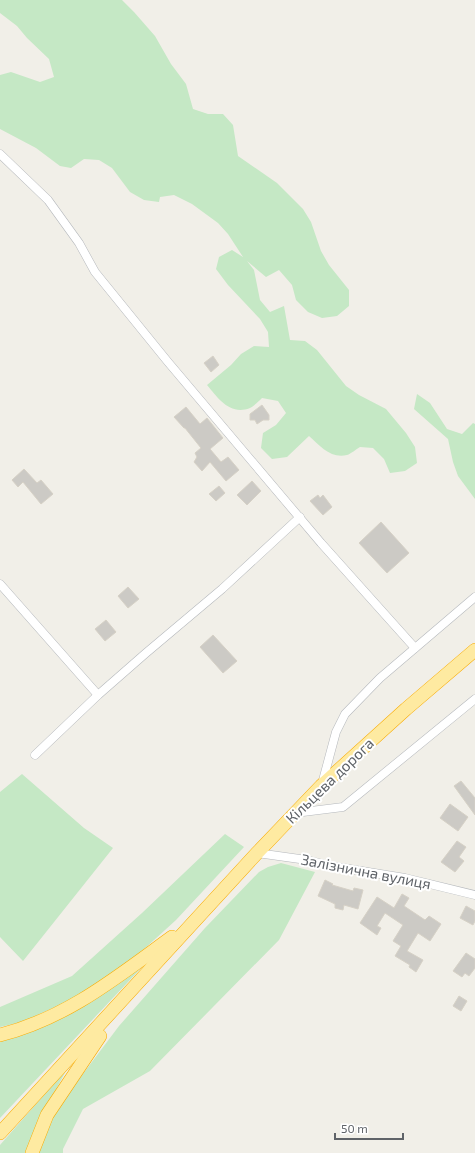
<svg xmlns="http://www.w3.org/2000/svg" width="475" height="1153" font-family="'Exo 2',sans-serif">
	<rect width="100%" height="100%" fill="#f1efe8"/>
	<g fill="#c5e8c5">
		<path d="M0,0h122l12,12 21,24 16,28 15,20 7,25 15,5h15l10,11 5,31 39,27 26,26 8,13 10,29 8,14 20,25v16l-12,10 -15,2 -14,-6 -12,-12 -4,-15 -13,-15 -13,7 -19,-16 7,9 6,30 10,12 14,-6 6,34 15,1 12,9 29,36 13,9 27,14 20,24 9,14 2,16 -12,8 -15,2 -6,-14 -11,-11 -13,-1c-4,2 -9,7 -13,8 -16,4 -27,-9 -38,-19l-22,21 -15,2 -11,-11 2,-15 13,-8 10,-12 -8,-12 -16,-3c-3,3 -8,8 -12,10 -20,8 -32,-10 -43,-23l24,-20 10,-11 13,-8 15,1 -1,-15 -8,-13 -32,-34 -12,-16 3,-12 13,-7 11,7 -15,-23 -10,-11 -26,-19 -18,-9 -14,2 -1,5 -15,-2 -14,-8 -18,-24 -13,-8 -15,-1 -13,9 -11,-2 -24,-18 -36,-19v-54l11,-3 29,10 14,-5 -5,-18 -22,-21 -10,-12 -17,-13z"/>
		<polygon points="417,394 430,403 447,429 462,434 473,423 475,424 475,499 458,476 453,462 448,439 414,409"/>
		<polygon points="22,774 84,828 113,848 23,961 0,937 0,792"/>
		<polygon points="225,834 244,847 176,920 131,961 75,998 22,1022 0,1027 0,1007 72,976 142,913"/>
		<polygon points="281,863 315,872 279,940 150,1071 83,1109 63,1149 63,1153 38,1153 46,1129 64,1099 119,1026 205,928 259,872 268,867"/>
		<polygon points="144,965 0,1118 0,1040 45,1026 79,1008"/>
		<polygon points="67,1069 42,1115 27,1153 0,1153 0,1145"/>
	</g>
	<g fill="#cccac5" stroke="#d6d1c6">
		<polygon points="213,356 219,365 211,372 204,363"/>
		<polygon points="262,405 269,415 269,420 263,420 257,424 255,420 250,420 250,414"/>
		<polygon points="186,407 200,424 207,418 223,438 210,449 221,462 228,457 239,470 226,481 210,462 202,471 194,462 197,457 195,453 201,448 185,428 184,428 174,417"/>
		<polygon points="24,469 37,483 41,480 53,494 41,504 23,482 18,487 12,480"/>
		<polygon points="252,481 261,491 247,505 237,495"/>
		<polygon points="219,486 225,493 216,501 209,494"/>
		<polygon points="318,495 320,498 323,495 332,507 323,515 310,501"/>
		<polygon points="381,522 409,553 387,573 359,543"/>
		<polygon points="128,587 139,599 128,608 118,596"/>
		<polygon points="106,620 116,632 105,641 95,629"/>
		<polygon points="213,635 237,661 223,673 200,647"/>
		<polygon points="461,781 475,798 475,815 454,786"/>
		<polygon points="450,804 468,817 458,831 440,818"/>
		<polygon points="457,841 466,847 459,857 464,861 455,872 441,862"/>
		<polygon points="325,880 333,884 332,885 353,891 354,888 363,890 358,909 344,905 343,910 335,908 335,904 318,896"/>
		<polygon points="402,894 409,898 404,906 425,920 429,916 441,924 430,941 418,933 407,951 423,960 416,972 409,967 410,965 395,956 401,946 393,941 403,925 385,913 377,926 381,928 377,935 360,923 377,897 394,908"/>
		<polygon points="466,906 475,911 475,921 473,925 460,918"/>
		<polygon points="466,953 475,959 475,968 469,976 465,973 462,977 453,971"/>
		<polygon points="459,996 467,1001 461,1011 453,1006"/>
	</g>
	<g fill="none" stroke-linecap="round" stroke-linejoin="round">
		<g stroke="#b5b8bc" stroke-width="9">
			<g id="minor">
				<polyline points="0,154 48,200 79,243 95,272 168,362 321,543 415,648"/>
				<polyline points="0,584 98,695"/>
				<polyline points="35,755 98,695 146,653 222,589 300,517"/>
				<polyline points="322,784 336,732 345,714 380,678 475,597"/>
				<polyline points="295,813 343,807 475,699"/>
				<polyline points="257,853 307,860 331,866 405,878 475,895"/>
			</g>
		</g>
		<g stroke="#f9ab00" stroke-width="14">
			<g id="trunk">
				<path d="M0,1035c67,-17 117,-58 172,-98"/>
				<polyline points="0,1133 257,853 321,786 406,709 475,650"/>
				<polyline points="32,1153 47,1115 100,1036"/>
			</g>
		</g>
		<use href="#minor" stroke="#fff" stroke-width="8"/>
		<use href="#trunk" stroke="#feeaa1" stroke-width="13"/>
	</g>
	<g text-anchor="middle" stroke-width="4" stroke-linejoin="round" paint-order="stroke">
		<g font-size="15" fill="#5f6368" stroke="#fff">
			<text transform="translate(330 781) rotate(-44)" y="5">Кільцева дорога</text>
			<text transform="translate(366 872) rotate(11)" y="5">Залізнична вулиця</text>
		</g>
	</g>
	<path d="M335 1133v6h68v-6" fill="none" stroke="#5f6368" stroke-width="2"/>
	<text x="341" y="1133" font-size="12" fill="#5f6368" stroke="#ffffff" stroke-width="3" paint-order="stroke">50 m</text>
</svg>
